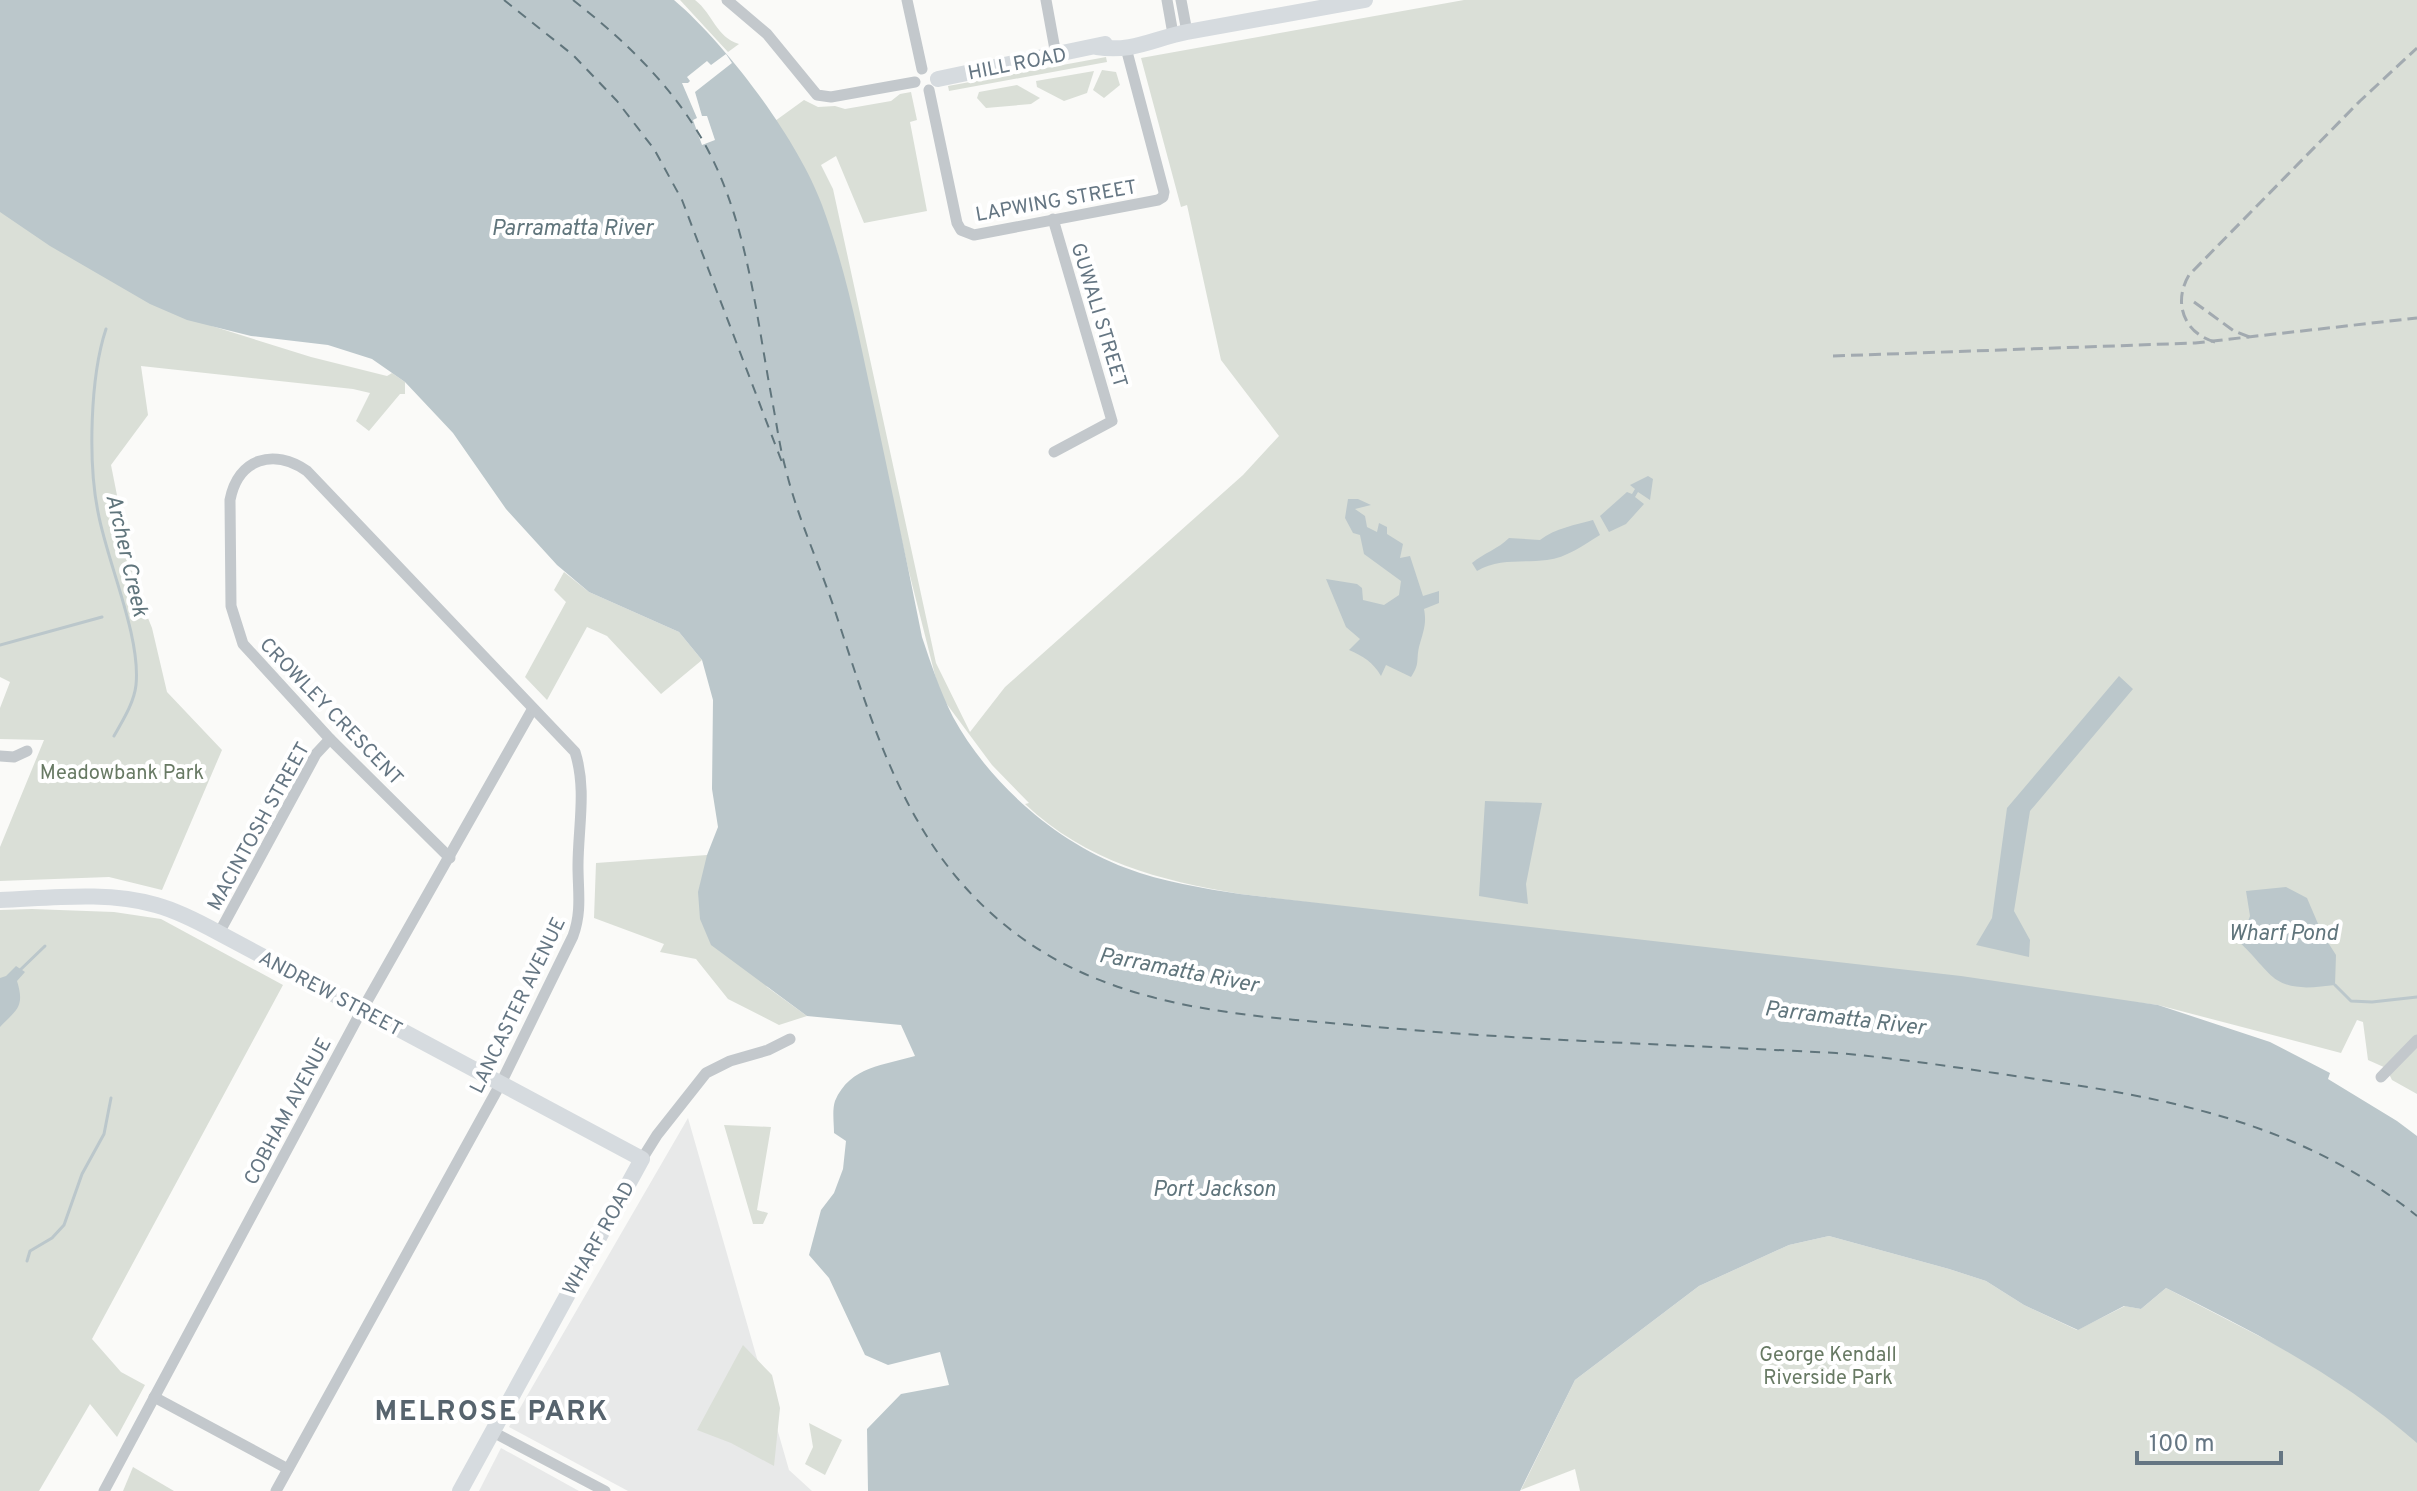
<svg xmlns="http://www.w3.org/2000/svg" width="2417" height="1491" font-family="Overpass,sans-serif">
	<rect width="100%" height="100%" fill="#fafaf8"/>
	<g fill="#e8e9e9">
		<polygon points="688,1118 789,1470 812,1491 628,1491 509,1427"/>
		<polygon points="501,1448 579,1491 479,1491"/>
	</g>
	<g fill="#dadfd7">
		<path d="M680,0h15c18,14 21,37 44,44l-11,8z"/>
		<path d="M1464,0h953v1094l-25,-14 -6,-12 -18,-8 -5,-38 -6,-2 -16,33 -183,-48 -918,-111c-82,-14 -153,-32 -215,-90l4,-1 -37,-38 -49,-66 -7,-20 -28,-111 -71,-317 -62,-130 29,-21 14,7 17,-1 10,3 46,-8 9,-7 11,-2 6,28 -7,2 17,89 -63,12 -28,-67 -15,9 12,24 103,474 34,69 35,-45 238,-212 36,-39 -58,-76 -34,-155 -6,2 -40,-149z"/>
		<polygon points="1106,57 1107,62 949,91 948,86"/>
		<polygon points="1102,70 1116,72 1120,85 1104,98 1093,90"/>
		<polygon points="1094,71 1087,93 1064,101 1037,87 1036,81"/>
		<polygon points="1017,85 1040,98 1031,104 986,108 977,98 979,92"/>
		<polygon points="0,186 212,326 311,357 387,376 392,373 405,382 405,394 400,394 369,431 356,421 370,393 353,389 141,366 148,415 111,465 135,586 152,628 167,692 222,750 162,890 109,877 0,881 0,847 44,740 0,739 0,708 10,682 0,677"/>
		<polygon points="564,572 589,592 679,632 702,660 661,694 607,636 587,627 547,700 525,677 566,602 554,590"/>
		<polygon points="707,855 767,987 807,1016 779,1025 728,999 696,959 660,952 664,944 594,918 596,863"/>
		<polygon points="32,909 114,912 161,919 283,985 92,1339 121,1372 145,1385 117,1437 90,1404 39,1491 0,1491 0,910"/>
		<polygon points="724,1125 771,1127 757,1210 768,1213 763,1224 753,1224"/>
		<polygon points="1507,1207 2263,1269 2417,1442 2417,1491 1580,1491 1575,1469 1521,1490 1575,1380 1699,1286 1789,1245 1829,1236 1949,1269 1986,1281 2024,1305 2077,1330 2125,1306 2141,1309 2166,1288 2296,1355 2339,1382 2285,1346 2162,1282 1991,1276 1829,1234 1789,1244 1696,1284 1328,1491"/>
		<polygon points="743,1345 772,1375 780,1408 774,1466 731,1443 697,1430"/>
		<polygon points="809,1423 842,1440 825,1475 805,1464 813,1447"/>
		<polygon points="133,1467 174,1491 123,1491"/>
	</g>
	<g fill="#bbc7cb">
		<path d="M0,0h674c53,45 124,140 148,205 25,67 38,137 53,206 16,75 32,151 47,226 9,27 18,54 31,80 36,66 103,125 173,151 37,14 76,20 114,26l721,82 197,29 112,37 60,31 -2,6 69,42 20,15v307c-75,-66 -162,-111 -251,-155l-25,21 -17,-3 -46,24 -54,-25 -38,-24 -37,-12 -120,-33 -40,9 -90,41 -124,94 -55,111h-652l-1,-62 34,-35 48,-9 -9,-33 -52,13 -23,-10 -36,-77 -20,-23 12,-45 13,-17 9,-24 3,-28 -12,-8c0,-10 -2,-23 1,-32 15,-35 50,-36 80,-45l-14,-31 -94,-9 -96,-71 -11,-26 -2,-27 9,-37 11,-28 -6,-38 1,-89 -11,-40 -23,-28 -90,-40 -32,-27 -51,-56 -53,-76 -48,-51 -33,-23 -44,-14 -77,-9 -64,-16 -37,-16 -100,-58 -50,-34z"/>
		<polygon points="1648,476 1653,479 1650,500 1638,492 1635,497 1644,504 1626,524 1609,532 1600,516 1627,492 1632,494 1635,489 1630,485"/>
		<path d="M1348,499h10l13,6 -16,4 10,7 2,11 10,5 2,-9 8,4v7l16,10 -3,14 10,-2 13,40 16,-5v12l-15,6c3,15 -1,23 -5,38 -3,14 1,17 -8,30l-25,-12 -5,11c-8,-14 -18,-20 -32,-26l11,-11 -14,-12 -20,-48 31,5 5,4 1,12 21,5 15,-10 2,-14 -37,-27 -4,-19 -7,-2 -8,-15z"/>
		<path d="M1593,520l7,15c-16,10 -34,23 -53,25 -23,3 -49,-2 -70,11l-5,-8c12,-10 26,-14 37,-25l31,2c15,-12 36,-15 53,-20z"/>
		<polygon points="2119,676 2133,689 2030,811 2014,911 2030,940 2029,957 1976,945 1992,918 2007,808"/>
		<polygon points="1485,801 1542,803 1526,884 1528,904 1479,896"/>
		<path d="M2286,887l21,11 15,35 14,22 -1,30c-19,2 -41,6 -58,-5 -10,-6 -26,-28 -37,-37l10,-27 -4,-25z"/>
		<path d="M16,966l9,6 -8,9c8,26 0,28 -17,46v-49l6,-2z"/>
	</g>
	<polygon fill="#fafaf8" points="726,54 732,63 695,92 702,116 707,116 715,140 702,145 693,120 697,118 682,83 688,83 690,81 687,77 707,61 711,65"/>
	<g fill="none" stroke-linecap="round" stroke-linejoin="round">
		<g stroke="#bbc7cb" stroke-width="3">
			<path d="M106,329c-16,48 -18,134 -8,183 9,50 43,124 38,173 -2,18 -13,35 -22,51"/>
			<polyline points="0,645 102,617"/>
			<polyline points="18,972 45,946"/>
			<polyline points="2335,985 2351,1001 2372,1002 2417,997"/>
			<polyline points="27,1261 30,1251 52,1238 64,1225 82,1174 104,1134 111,1098"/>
		</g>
		<g stroke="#60757c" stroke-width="2" stroke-dasharray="10 8" stroke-linecap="butt">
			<polyline points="504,0 573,55 617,101 654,149 682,200 783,465"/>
			<path d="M573,0c55,43 106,92 138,156 38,76 46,166 62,249 4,21 7,44 13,65 11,46 32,91 47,135 41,123 73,246 182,328 107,81 244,83 373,95 149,13 299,17 448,25 62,5 124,15 186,24 145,21 277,44 395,139"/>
		</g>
		<g stroke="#c3c8cc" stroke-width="11">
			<polyline points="727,0 767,34 817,95 831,97 915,82"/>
			<polyline points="907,0 922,69"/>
			<polyline points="1046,0 1056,55"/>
			<polyline points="1167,0 1173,34"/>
			<polyline points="1181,0 1187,32"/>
			<polyline points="929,90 957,223 961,230 974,235 1158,200 1163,197 1164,192 1126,48"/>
			<polyline points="1053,219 1112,421 1054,452"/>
			<polyline points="0,756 14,757 27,751"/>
			<polyline points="219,933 316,754 330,739"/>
			<polyline points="2381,1077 2417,1040"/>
			<polyline points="642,1159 657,1135 706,1073 730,1061 768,1050 790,1039"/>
			<polyline points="154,1397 288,1469"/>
			<polyline points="491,1431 605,1491"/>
			<polyline points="104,1491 357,1019 532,710"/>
			<path d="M276,1491l225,-408 72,-147c9,-25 5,-44 5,-70 0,-38 9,-77 -3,-114l-268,-281c-33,-23 -69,-13 -77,29l1,106 12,38 87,95 120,119"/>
		</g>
		<g stroke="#d6dbdf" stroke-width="16">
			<path d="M1097,47c35,6 58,-9 90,-15l178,-32"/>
			<polyline points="938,79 1105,44"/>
			<path d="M0,900c51,-2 107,-9 156,5 22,6 43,17 63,28l423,226 -182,332"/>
		</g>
		<g stroke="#a2aab0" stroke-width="3" stroke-dasharray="12 6" stroke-linecap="butt">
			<polyline points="2194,302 2234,331 2252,338"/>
			<path d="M2215,342c-32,-9 -42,-40 -26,-67l171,-174 57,-53"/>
			<polyline points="1833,356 2195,343 2417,318"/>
		</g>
	</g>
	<g text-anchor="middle" stroke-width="8" stroke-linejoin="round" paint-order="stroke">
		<g font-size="20" fill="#657683" stroke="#fff">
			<text transform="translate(1017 63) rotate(-11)" y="7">HILL ROAD</text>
			<text transform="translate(1056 200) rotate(-10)" y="7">LAPWING STREET</text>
			<text transform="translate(1100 315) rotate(73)" y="7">GUWALI STREET</text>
			<text transform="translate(332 711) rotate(46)" y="7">CROWLEY CRESCENT</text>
			<text transform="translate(258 826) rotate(-61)" y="7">MACINTOSH STREET</text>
			<text transform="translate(331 993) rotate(28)" y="7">ANDREW STREET</text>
			<text transform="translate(517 1005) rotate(-64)" y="7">LANCASTER AVENUE</text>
			<text transform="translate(287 1111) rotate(-62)" y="7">COBHAM AVENUE</text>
			<text transform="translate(598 1238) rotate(-61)" y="7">WHARF ROAD</text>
		</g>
		<g font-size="20" fill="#687a64" stroke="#fff">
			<text x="122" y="779">Meadowbank Park</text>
			<text x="1828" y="1361">George Kendall<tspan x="1828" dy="23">Riverside Park</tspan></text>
		</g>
		<g font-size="22" font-style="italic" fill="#60757c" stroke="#fff">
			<text x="572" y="235">Parramatta River</text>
			<text transform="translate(128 555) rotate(77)" y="8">Archer Creek</text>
			<text x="2283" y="940">Wharf Pond</text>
			<text transform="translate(1179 969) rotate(11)" y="8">Parramatta River</text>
			<text transform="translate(1845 1017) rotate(7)" y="8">Parramatta River</text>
			<text x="1214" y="1196">Port Jackson</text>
		</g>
		<g font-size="28" font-weight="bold" letter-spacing="2" fill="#57646e" stroke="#fff">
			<text x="492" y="1420">MELROSE PARK</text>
		</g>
	</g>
	<path d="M2137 1451v12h144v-12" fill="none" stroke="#657683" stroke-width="4"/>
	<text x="2149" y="1451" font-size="24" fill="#657683" stroke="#ffffff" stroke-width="6" paint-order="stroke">100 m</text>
</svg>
